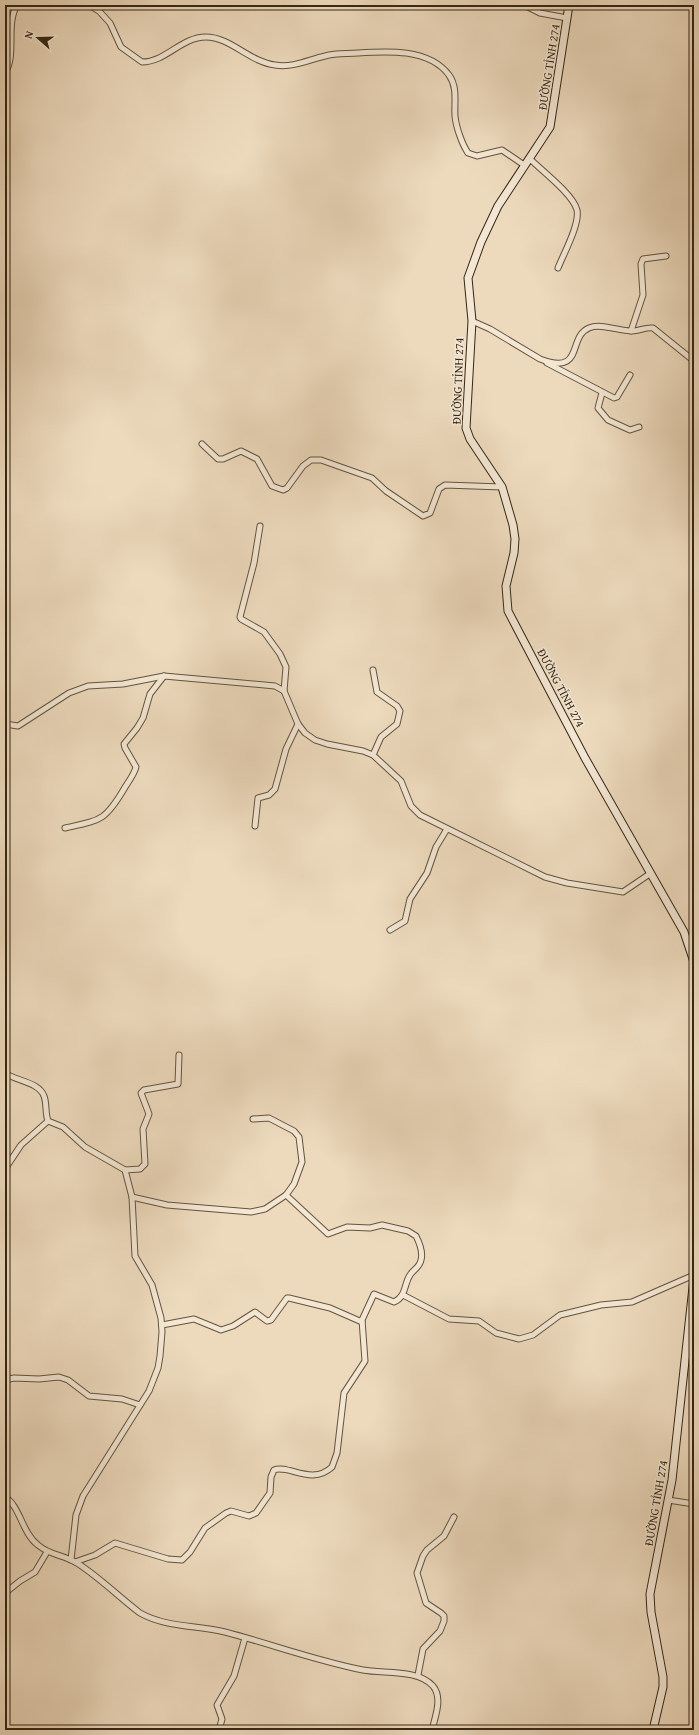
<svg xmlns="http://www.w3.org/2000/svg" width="699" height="1735" font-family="'Gentium Book Plus',serif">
	<rect width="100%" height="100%" fill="#eddabd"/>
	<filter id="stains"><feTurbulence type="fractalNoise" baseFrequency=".005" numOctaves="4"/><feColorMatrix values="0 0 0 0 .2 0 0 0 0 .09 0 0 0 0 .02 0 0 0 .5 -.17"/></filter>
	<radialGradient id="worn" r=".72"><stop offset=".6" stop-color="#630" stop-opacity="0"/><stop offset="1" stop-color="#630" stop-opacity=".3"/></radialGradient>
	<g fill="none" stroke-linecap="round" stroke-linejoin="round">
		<g stroke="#63543e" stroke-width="7">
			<g id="street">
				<path d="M89,5l10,6 11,12 11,24 21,15c24,0 39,-25 64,-25 24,0 44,25 69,28 18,3 33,-5 50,-9 11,-3 22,-2 33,-3 28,-2 71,-5 91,22 9,13 5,27 6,41 1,11 7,28 13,37l9,3 25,-6 22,15"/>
				<polyline points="524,5 540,13 567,18"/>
				<path d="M5,73c12,-19 0,-47 12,-68"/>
				<path d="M529,158c12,12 44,36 48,52 3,14 -13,43 -19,58"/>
				<path d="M472,321l18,8 50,30c45,17 27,-22 49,-31 12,-5 29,3 43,3 7,0 14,-4 21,-3l41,33"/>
				<polyline points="631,331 643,295 641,264 643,259 666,256"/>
				<polyline points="547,363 614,398 617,397 630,375"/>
				<polyline points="602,393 598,408 608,420 630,430 639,427"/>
				<polyline points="202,444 218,459 223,459 241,451 257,459 272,486 283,490 287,488 303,466 311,460 321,460 372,478 386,491 423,516 430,513 439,489 445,485 502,487"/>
				<polyline points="260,526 254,563 240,617 241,619 264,632 280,654 286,667 284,691"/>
				<polyline points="5,724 18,726 69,693 88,686 123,684 164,676 275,686 284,691 298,724 305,733 315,740 327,744 363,751 373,755 401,781 411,806 420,815 545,877 567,883 623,892 651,873"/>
				<polyline points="373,755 381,737 397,724 400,711 397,706 377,692 373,670"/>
				<polyline points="255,826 258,798 269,795 275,789 286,749 298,724"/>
				<path d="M65,828c36,-8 40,-7 59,-39 4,-7 10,-14 12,-22l-11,-19 -1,-4 13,-16 6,-10 7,-24 14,-18"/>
				<polyline points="390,930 405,921 410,899 427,873 436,847 447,829"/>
				<path d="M5,1073c11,8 34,9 39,23 3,8 1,17 4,25l15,6 22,20 40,23 7,27 3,59 17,29 9,33 1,14 -2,24 -2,12 -9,23 -66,105 -7,19 -5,45"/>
				<polyline points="5,1169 21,1145 48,1121"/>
				<polyline points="125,1170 140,1169 145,1164 143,1129 149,1114 141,1093 144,1090 178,1084 179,1055"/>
				<polyline points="132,1197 167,1205 251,1212 265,1209 286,1195 294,1184 302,1162 299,1137 294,1131 269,1118 253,1119"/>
				<polyline points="403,1295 449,1319 479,1321 496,1333 519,1339 533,1335 560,1315 601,1305 632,1302 694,1275"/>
				<polyline points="162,1325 194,1319 221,1330 233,1326 255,1312 267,1321 271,1320 287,1298 289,1298 330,1308 362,1322"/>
				<polyline points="5,1380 14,1378 39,1379 59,1377 68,1380 89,1396 122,1399 140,1405"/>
				<path d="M5,1497c15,9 17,36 33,48 11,10 26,10 39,18 22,14 42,34 63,50 27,15 57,12 85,19 46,12 92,29 138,38 21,4 55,-1 70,16 10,12 2,31 -1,44"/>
				<polyline points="668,1500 694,1504"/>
				<path d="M75,1562l20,-7 20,-12 53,16 14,1 8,-8 15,-24 21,-15 5,-2 18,5 7,-3 14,-20 1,-16 3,-7c14,-6 38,16 58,-3l5,-14 7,-60 21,-32 -3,-41 12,-26 20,8c12,-5 10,-18 16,-27 3,-5 10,-8 11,-15 2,-7 -2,-18 -5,-24l-8,-5 -26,-6 -12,3 -23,-1 -19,7 -42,-39"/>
				<polyline points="5,1593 20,1581 35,1572 47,1552"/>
				<polyline points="418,1675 423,1649 440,1631 444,1621 444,1616 441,1613 426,1603 417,1573 423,1556 427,1550 444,1536 454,1517"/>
				<polyline points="19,1730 27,1730"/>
				<polyline points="219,1730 222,1719 217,1705 234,1676 245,1638"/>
			</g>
		</g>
		<g stroke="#352714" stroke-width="9">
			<g id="secondary">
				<polyline points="569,5 550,127 498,206 481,242 468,278 472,321 466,428 470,439 502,487 513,525 515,539 514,553 506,586 508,611 585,758 684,932 694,962"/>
				<polyline points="653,1730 663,1687 663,1677 651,1612 650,1594 672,1480 694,1278"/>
			</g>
		</g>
		<use href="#street" stroke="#f3e7d4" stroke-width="5"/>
		<use href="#secondary" stroke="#f3e7d4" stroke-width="7"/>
	</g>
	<g text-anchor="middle" stroke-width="3" stroke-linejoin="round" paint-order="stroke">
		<g font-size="12" fill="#352714" stroke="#f3e7d4">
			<text transform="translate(549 67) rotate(-81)" y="4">ĐƯỜNG TỈNH 274</text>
			<text transform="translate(458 381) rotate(-88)" y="4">ĐƯỜNG TỈNH 274</text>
			<text transform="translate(561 688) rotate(62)" y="4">ĐƯỜNG TỈNH 274</text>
			<text transform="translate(656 1503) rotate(-80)" y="4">ĐƯỜNG TỈNH 274</text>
		</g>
	</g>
	<rect width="699" height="1735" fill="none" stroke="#eddabd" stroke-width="20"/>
	<rect x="6" y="6" width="687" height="1723" fill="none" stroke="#352714" stroke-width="2"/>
	<rect x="10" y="10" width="679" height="1715" fill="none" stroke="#352714"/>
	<g transform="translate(38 38) rotate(290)" stroke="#f3e7d4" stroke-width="3" paint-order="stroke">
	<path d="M0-3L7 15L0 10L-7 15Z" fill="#352714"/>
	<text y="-6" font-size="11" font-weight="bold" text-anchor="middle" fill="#352714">N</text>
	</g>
	<rect width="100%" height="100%" filter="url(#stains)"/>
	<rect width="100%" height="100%" fill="url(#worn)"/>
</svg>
